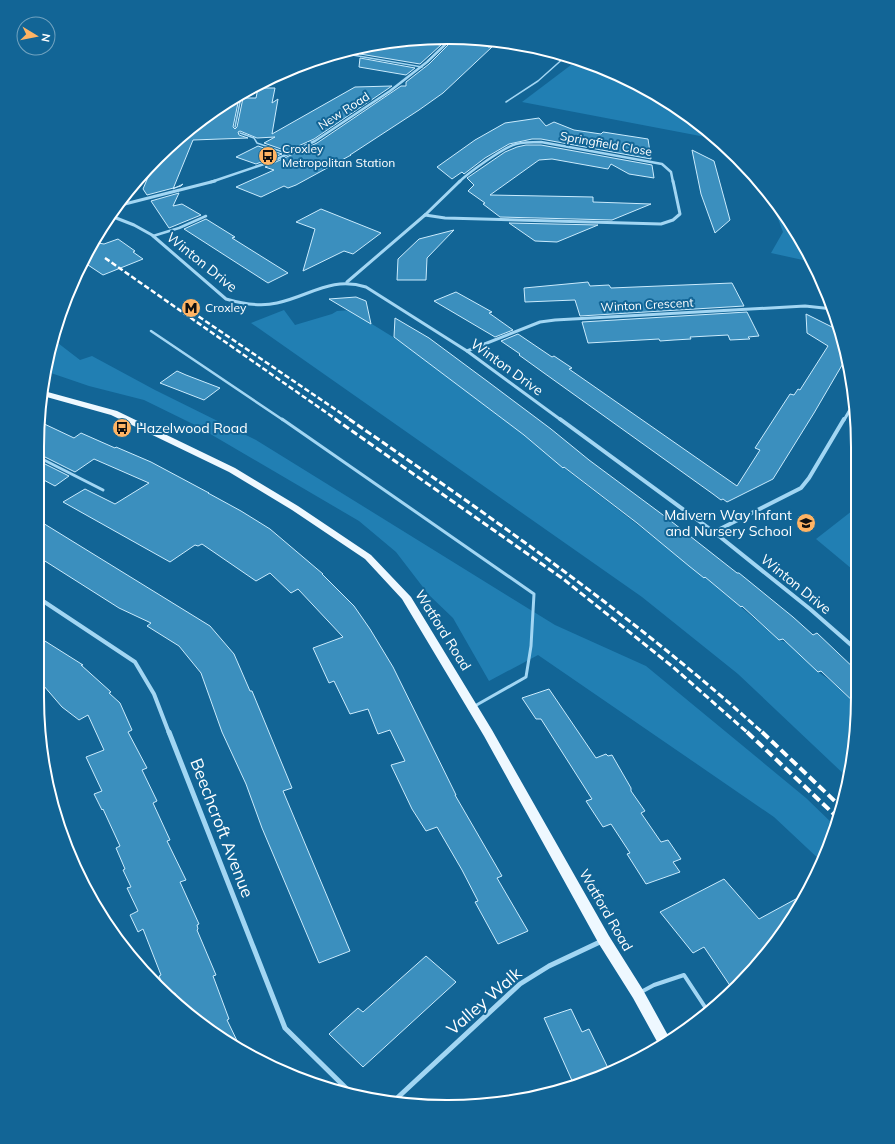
<svg xmlns="http://www.w3.org/2000/svg" width="895" height="1144" font-family="Mulish,sans-serif">
	<rect width="100%" height="100%" fill="#126596"/>
	<g fill="#217fb3">
		<polygon points="571,65 601,69 629,79 697,122 716,139 522,102"/>
		<polygon points="769,195 803,242 812,262 771,253 783,232"/>
		<polygon points="367,309 367,321 401,342 528,438 563,467 714,584 779,640 791,644 818,672 831,681 857,705 849,779 738,674 642,597 251,323 284,310 295,325 332,314 337,311"/>
		<polygon points="54,340 80,360 92,356 155,390 256,440 555,625 646,666 806,798 835,826 827,853 822,862 774,817 538,655 489,681 453,618 429,595 396,552 359,521 195,425 144,400 89,386 48,372"/>
		<polygon points="857,507 858,574 816,539"/>
	</g>
	<g fill="#3b8fbe" stroke="#caebfd">
		<polygon points="474,38 493,42 488,47 492,47 443,93 419,110 350,155 351,155 296,185 288,188 284,186 261,197 236,187 274,170 265,167 317,143 401,86 406,86 406,82 429,64 454,39"/>
		<polygon points="413,40 417,42 441,45 420,64 360,54 360,48 368,46 368,49 370,50 375,45 394,41"/>
		<polygon points="360,58 415,68 406,75 359,67"/>
		<polygon points="392,86 314,139 287,151 264,143 275,137 257,138 240,131 238,132 239,135 248,138 193,140 173,189 183,184 181,186 147,195 143,189 154,163 177,139 234,98 239,98 233,127 235,129 237,127 243,98 256,98 258,88 275,88 272,103 278,99 272,134 355,87"/>
		<polygon points="539,118 546,126 554,122 574,130 601,134 603,132 648,139 651,159 541,139 532,139 509,144 485,158 464,174 462,172 452,179 437,167 475,140 505,123"/>
		<polygon points="526,145 541,145 652,165 654,178 629,174 611,164 608,169 552,159 539,160 490,195 593,197 593,202 651,204 612,220 500,217 483,204 485,203 468,191 474,185 467,178 505,152 517,147"/>
		<polygon points="258,146 282,154 256,164 236,157"/>
		<polygon points="692,150 714,161 730,220 715,233 701,194"/>
		<polygon points="179,193 173,206 182,204 201,215 169,228 151,201"/>
		<polygon points="321,209 381,233 353,254 344,251 303,271 315,229 296,222"/>
		<polygon points="206,219 235,237 232,238 288,273 268,283 184,229"/>
		<polygon points="509,223 598,225 557,242 535,241"/>
		<polygon points="454,230 427,258 426,280 397,280 398,259 419,239"/>
		<polygon points="118,239 135,251 133,252 143,259 103,275 82,261 93,245 98,243 104,244"/>
		<polygon points="588,282 590,286 609,285 611,288 732,283 744,306 580,316 575,300 525,302 524,288"/>
		<polygon points="456,292 492,312 489,313 513,330 495,337 434,301"/>
		<polygon points="356,297 366,301 371,324 329,299"/>
		<polygon points="747,312 759,336 748,337 750,339 730,340 728,335 690,337 691,339 674,340 660,341 659,339 588,343 582,322"/>
		<polygon points="806,314 838,330 839,329 845,360 814,413 773,479 727,502 723,499 721,500 713,494 544,373 519,355 520,354 501,341 518,334 552,357 554,356 572,368 569,369 737,486 760,450 755,448 790,394 794,395 798,389 800,390 828,346 807,333"/>
		<polygon points="395,318 429,338 487,381 551,429 589,460 667,518 737,573 739,573 793,617 813,635 817,633 858,672 857,705 821,671 818,672 783,639 779,640 742,606 741,607 705,577 704,578 689,566 637,523 564,467 563,468 524,435 394,337"/>
		<polygon points="177,371 186,375 220,388 204,400 160,383"/>
		<polygon points="38,421 74,438 81,433 115,448 116,447 151,462 209,493 208,493 241,511 270,529 323,574 322,574 354,606 370,629 393,667 456,795 455,795 502,876 497,878 528,931 498,944 475,902 478,901 462,870 437,827 426,831 412,809 391,765 405,761 390,730 378,734 368,709 350,714 334,681 329,683 313,648 343,637 298,589 291,593 270,573 256,581 202,544 198,546 195,545 170,562 63,502 85,489 115,504 149,483 94,459 75,472 45,457 38,457"/>
		<polygon points="38,463 43,463 69,476 55,486 38,477"/>
		<polygon points="38,520 210,626 234,654 250,691 252,691 292,788 283,791 350,951 319,963 262,828 246,784 222,732 201,673 179,646 147,626 151,623 119,608 37,556"/>
		<polygon points="37,636 83,665 81,665 111,692 109,693 120,703 132,730 128,732 147,768 142,770 157,801 153,803 170,840 167,841 186,880 180,882 199,924 197,925 198,929 197,930 216,975 213,976 229,1019 227,1020 242,1051 180,1004 175,993 168,995 166,993 159,976 161,975 143,929 138,932 130,915 138,911 127,888 131,887 123,870 125,869 116,848 120,846 103,809 102,810 94,794 102,791 86,757 104,750 88,715 79,720 62,707 37,678"/>
		<polygon points="549,689 596,758 606,754 608,756 612,755 631,788 631,791 645,811 641,813 661,842 668,840 681,859 673,862 680,872 646,884 627,854 630,853 611,824 603,827 586,801 592,799 541,719 536,719 522,698"/>
		<polygon points="724,879 759,919 805,894 789,925 738,987 733,990 704,947 693,953 660,912"/>
		<polygon points="426,956 456,982 363,1067 329,1034 358,1008 363,1012"/>
		<polygon points="571,1009 582,1032 589,1029 609,1070 574,1085 544,1018"/>
	</g>
	<g fill="none" stroke-linecap="round" stroke-linejoin="round">
		<g stroke="#a2d6f3" stroke-width="1.5">
			<polyline points="417,40 447,43"/>
			<polyline points="370,48 373,45"/>
			<polyline points="523,49 525,46"/>
			<polyline points="341,53 422,67"/>
			<polyline points="506,102 538,81 566,56"/>
			<polyline points="235,127 242,92"/>
			<polyline points="240,133 254,138 257,143 289,154"/>
		</g>
		<g stroke="#a2d6f3" stroke-width="2.5">
			<polyline points="153,236 179,228 206,216"/>
			<polyline points="151,331 283,420"/>
		</g>
		<g stroke="#a2d6f3" stroke-width="3">
			<polyline points="282,419 534,594 531,646 526,677 473,707"/>
			<polyline points="38,460 44,460 103,490"/>
		</g>
		<polyline stroke="#a2d6f3" stroke-width="4" points="641,992 654,985 684,975 707,1010"/>
		<g stroke="#a2d6f3" stroke-width="2.5">
			<polyline points="211,182 273,161 315,141 390,91 427,62 451,39"/>
			<path d="M459,182c9,-9 45,-35 57,-38 8,-2 17,-2 25,-2l121,22 9,8 2,10"/>
		</g>
		<g stroke="#a2d6f3" stroke-width="3">
			<polyline points="117,206 215,181"/>
			<polyline points="425,215 445,218 661,224 673,220 680,214 673,181"/>
			<polyline points="425,215 460,181"/>
			<path d="M111,216l23,9 18,10 74,64c17,5 34,8 51,4 33,-7 54,-27 89,-16l101,64 94,69"/>
			<polyline points="347,282 425,215"/>
			<polyline points="467,351 540,322 555,320 805,306 833,309"/>
			<polyline points="844,420 854,403"/>
		</g>
		<g stroke="#a2d6f3" stroke-width="4">
			<polyline points="560,419 714,532 810,609 858,651"/>
			<polyline points="714,532 801,488 809,478 844,419"/>
			<polyline points="37,597 135,662 154,694 169,733"/>
		</g>
		<g stroke="#a2d6f3" stroke-width="5">
			<polyline points="169,732 285,1028 353,1095"/>
			<polyline points="395,1100 520,984 549,966 602,941"/>
		</g>
		<polygon fill="#eef8ff" fill-rule="evenodd" points="44,391 117,411 235,468 298,506 371,555 411,597 492,730 609,936 643,990 670,1039 660,1047 633,998 599,944 484,736 402,599 365,559 292,510 229,472 111,415 43,396"/>
		<g stroke="#fff" stroke-width="2.5" stroke-dasharray="5.5 2.5" stroke-linecap="butt">
			<polyline points="105,258 337,420"/>
			<polyline points="192,312 351,420"/>
		</g>
		<g stroke="#fff" stroke-width="3" stroke-dasharray="7 3" stroke-linecap="butt">
			<polyline points="335,419 562,578 673,667 748,733"/>
			<path d="M349,419c143,99 285,197 414,314"/>
		</g>
		<g stroke="#fff" stroke-width="4" stroke-dasharray="9 4" stroke-linecap="butt">
			<polyline points="747,732 838,818"/>
			<polyline points="762,732 841,807"/>
		</g>
	</g>
	<defs>
		<g id="bus-disc" transform="scale(1)"><circle r="9.5" fill="#ffb464" stroke="#126596"/><path d="M-5-6H5V4H4V6H2V4H-2V6H-4V4H-5ZM-3.5-4V0h7V-4ZM-3.5 1.2v1.5H-2V1.2ZM2 1.2v1.5H3.5V1.2Z" fill="#111"/></g>
		<g id="metro-disc" transform="scale(1)"><circle r="9.5" fill="#ffb464" stroke="#126596"/><path d="M-5.5 5V-5H-3L0 0L3-5H5.5V5H3V-.5L0 4L-3-.5V5Z" fill="#111"/></g>
		<g id="school-disc" transform="scale(1)"><circle r="9.5" fill="#ffb464" stroke="#126596"/><path d="M0-5L7-2L0 1L-7-2ZM-4 1L0 2.5L4 1V4Q0 6-4 4Z" fill="#111"/></g>
	</defs>
	<g fill-rule="evenodd">
		<use href="#bus-disc" x="268" y="156"/>
		<use href="#metro-disc" x="191" y="308"/>
		<use href="#bus-disc" x="122" y="428"/>
		<use href="#school-disc" x="806" y="523"/>
	</g>
	<g text-anchor="middle" stroke-width="4" stroke-linejoin="round" paint-order="stroke">
		<g font-size="12" fill="#fff" stroke="#126596">
			<text transform="translate(344 111) rotate(-33)" y="4">New Road</text>
			<text transform="translate(606 144) rotate(10)" y="4">Springfield Close</text>
			<text transform="translate(647 305) rotate(-3)" y="4">Winton Crescent</text>
		</g>
		<g font-size="12" fill="#fff" stroke="#126596" text-anchor="start">
			<text x="282" y="153">Croxley<tspan x="282" dy="14">Metropolitan Station</tspan></text>
			<text x="205" y="312">Croxley</text>
		</g>
		<g font-size="14" fill="#fff" stroke="#126596">
			<text transform="translate(202 262) rotate(39)" y="5">Winton Drive</text>
			<text transform="translate(507 367) rotate(36)" y="5">Winton Drive</text>
			<text transform="translate(796 584) rotate(39)" y="5">Winton Drive</text>
			<text transform="translate(443 630) rotate(58)" y="5">Watford Road</text>
			<text transform="translate(606 910) rotate(60)" y="5">Watford Road</text>
		</g>
		<g font-size="14" fill="#fff" stroke="#126596" text-anchor="start">
			<text x="136" y="433">Hazelwood Road</text>
			<text x="792" y="520" text-anchor="end">Malvern Way Infant<tspan x="792" dy="16">and Nursery School</tspan></text>
		</g>
		<g font-size="17" fill="#fff" stroke="#126596">
			<text transform="translate(222 828) rotate(69)" y="6">Beechcroft Avenue</text>
			<text transform="translate(484 1001) rotate(-41)" y="6">Valley Walk</text>
		</g>
	</g>
	<path d="M0 0H895V1144H0ZM447 44H448A403 403 0 0 1 851 447V697A403 403 0 0 1 448 1100H447A403 403 0 0 1 44 697V447A403 403 0 0 1 447 44Z" fill="#126596" fill-rule="evenodd"/>
	<path fill="none" stroke="#fff" stroke-width="2" d="M447 44H448A403 403 0 0 1 851 447V697A403 403 0 0 1 448 1100H447A403 403 0 0 1 44 697V447A403 403 0 0 1 447 44Z"/>
	<g transform="translate(36 36) rotate(100)"><circle r="19" fill="#126596" stroke="#71a3c0"/>
	<path d="M0-3L7 15L0 10L-7 15Z" fill="#ffb464"/>
	<text y="-6" font-size="11" font-weight="bold" text-anchor="middle" fill="#ffffff">N</text>
	</g>
</svg>
